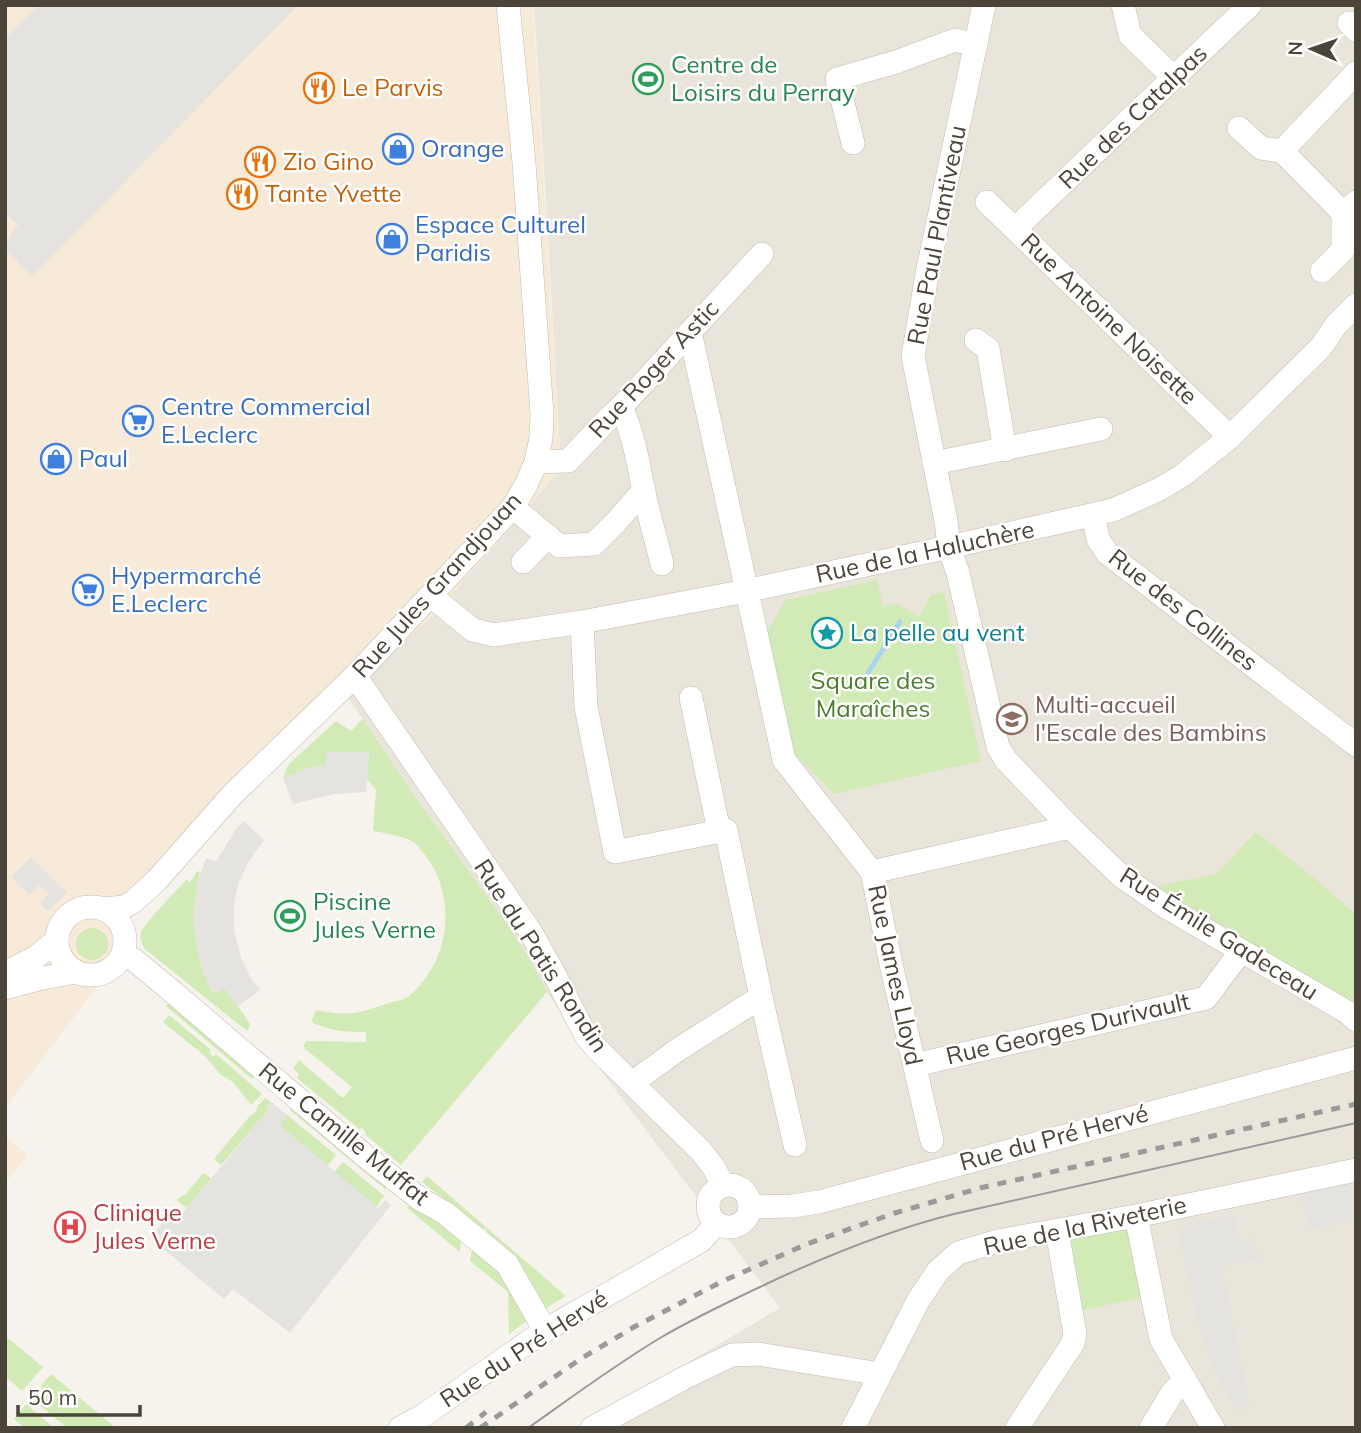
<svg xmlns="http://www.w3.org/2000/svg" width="1361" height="1433" font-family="Mulish,sans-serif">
	<rect width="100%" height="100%" fill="#f6f3ec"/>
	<polygon fill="#eae5da" points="534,5 1356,5 1356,1428 577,1428 780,1308 584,1048 547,992 538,973 493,905 426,812 345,693 435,613 561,469 549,253"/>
	<g fill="#f7ead8">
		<polygon points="5,5 533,5 561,469 435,614 345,693 115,916 122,927 126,939 125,946 120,960 109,971 5,1108"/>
		<polygon points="5,1136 28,1155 5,1183"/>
	</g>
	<g fill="#d2eab5">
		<polygon points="877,580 883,606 896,603 919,617 931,595 944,592 981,761 834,794 794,753 766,633 786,600"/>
		<path d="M363,719c30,45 60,90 92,133 31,44 69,91 92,140l-146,173 -36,-31 1,-2 -5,-5 -2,2 -62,-51 2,-4 -6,-5 6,-9 44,38 9,-11 -49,-40 3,-6 60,1v-10c-19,0 -37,-1 -55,-10l5,-12c35,7 40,4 73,-7 5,-2 11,-2 15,-4 8,-4 15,-13 20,-19 28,-35 29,-90 1,-125 -3,-3 -7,-10 -10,-12 -10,-7 -30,-10 -42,-12l3,-41 -9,-11 2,-27 -43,1v12l-14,2 -29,11 5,-13 48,-44 15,10z"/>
		<polygon points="1256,832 1319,882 1356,914 1356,1006 1157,886 1216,874"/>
		<path d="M200,871c-10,42 -7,85 13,122l12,-5c3,5 25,34 25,37 0,2 -2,4 -3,6l-102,-82c-3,-5 -6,-10 -4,-16 3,-10 37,-44 46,-54l3,3 7,-10z"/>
		<circle cx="92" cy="944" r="16"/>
		<polygon points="169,1003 258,1071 252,1079 166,1006"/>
		<polygon points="169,1015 211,1050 209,1053 213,1057 216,1054 262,1094 251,1105 233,1082 220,1074 205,1056 163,1022"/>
		<polygon points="265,1098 270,1101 266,1113 221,1165 214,1159 249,1117 257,1110 257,1107"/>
		<polygon points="296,1103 390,1182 385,1189 290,1110"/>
		<polygon points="287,1115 336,1155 327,1166 279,1125"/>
		<polygon points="343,1162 384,1196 376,1207 334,1172"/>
		<polygon points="203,1173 211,1178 187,1208 176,1200 186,1194"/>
		<polygon points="427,1176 566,1296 546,1308 515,1256 486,1232 487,1230 484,1228 483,1229 422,1182"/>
		<polygon points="414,1202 461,1238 460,1252 407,1208"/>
		<polygon points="1128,1228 1143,1297 1079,1311 1066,1241"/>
		<polygon points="473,1242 503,1267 531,1318 509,1334 508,1292 470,1261"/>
		<polygon points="5,1336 43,1367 22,1391 5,1376"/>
		<polygon points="51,1374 116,1428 67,1428 31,1398"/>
		<polygon points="26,1404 54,1428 25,1428 14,1419"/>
	</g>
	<g fill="#e5e3e0">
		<polygon points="38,5 298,5 32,277 5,248 5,243 18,225 5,212 5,38"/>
		<polygon points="326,752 369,752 366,792 334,794 293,804 283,778 312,767 326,765"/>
		<polygon points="244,821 264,840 249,861 238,884 234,906 234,929 241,958 251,979 260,990 237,1007 225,988 214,994 207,982 198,953 193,920 197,883 206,858 216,862 236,829"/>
		<polygon points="31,857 67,893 48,911 40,903 49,894 39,885 29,895 11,877"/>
		<polygon points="270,1101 287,1115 280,1126 378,1208 385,1200 391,1205 290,1333 233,1289 224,1299 150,1238 176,1207 183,1212 266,1113"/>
		<polygon points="1356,1182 1356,1220 1309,1229 1301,1193"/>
		<polygon points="1234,1215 1239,1241 1253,1238 1258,1259 1222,1267 1250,1407 1237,1410 1219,1380 1198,1322 1180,1239 1182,1229 1186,1225"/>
	</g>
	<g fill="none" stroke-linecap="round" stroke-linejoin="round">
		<g stroke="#a9d4f2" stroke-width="5">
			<polyline points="868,673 900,622"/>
			<polyline points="863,681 865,678"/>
		</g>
		<g stroke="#c2bbae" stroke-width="24">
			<g id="minor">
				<polyline points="984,5 928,269 913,356 946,521 949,547 958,573 998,747 1006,760 1070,827 1121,876 1166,907 1347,1012 1356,1020"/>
				<polyline points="1123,5 1130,35 1173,77"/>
				<polyline points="1349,23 1356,30"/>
				<polyline points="1356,73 1282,151 1343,213 1356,202"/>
				<polyline points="1239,128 1261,148 1282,151"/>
				<polyline points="853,143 837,79 896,62 955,40 976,45"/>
				<polyline points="987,202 1230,437"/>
				<polyline points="1016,228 1250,5"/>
				<polyline points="1322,271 1343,250 1343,213"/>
				<polyline points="690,332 784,760 872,872 891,964 932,1141"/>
				<polyline points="976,340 988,349 1005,450"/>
				<path d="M621,407c12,26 17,53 22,81 5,25 13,51 19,76"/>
				<polyline points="536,462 568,461 607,420 621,407 762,254"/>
				<polyline points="934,463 1101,429"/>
				<polyline points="513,507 559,546 594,544 617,521 644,490"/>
				<polyline points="1093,515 1098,539 1107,553 1356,745"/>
				<polyline points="523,562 548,536"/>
				<polyline points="431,596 473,630 494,635 582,622 746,591 949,547 1113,510 1160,489 1183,475 1230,437 1321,347 1336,325 1356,305"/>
				<polyline points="582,622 586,707 615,852 726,830 761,997 679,1049 632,1083"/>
				<polyline points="355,676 530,931 551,968 585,1034 595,1047 702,1152 714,1168 723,1185"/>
				<polyline points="691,698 719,831"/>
				<polyline points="872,872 1070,827"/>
				<circle cx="91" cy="941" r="34"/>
				<polyline points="104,909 124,907 133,902 156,881 233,794 355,676 513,507 526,485 536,462 541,438 542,414 524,163 508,5"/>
				<polyline points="122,956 133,959 168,988 365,1156 420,1199 445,1213 507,1264 538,1318 544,1331"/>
				<polyline points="5,973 36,957 56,941"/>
				<polyline points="5,988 43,978 76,972"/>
				<polyline points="761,997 795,1145"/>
				<polyline points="915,1065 1206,998 1241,951"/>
				<circle cx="729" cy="1206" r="21"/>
				<polyline points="750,1207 792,1206 819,1202 1356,1058"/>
				<polyline points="1136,1216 1161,1339 1213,1428"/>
				<polyline points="400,1428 424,1415 544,1331 702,1240 716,1224"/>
				<polyline points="592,1428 686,1377 732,1355 758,1354 880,1374"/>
				<polyline points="853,1428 918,1301 938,1271 958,1253 998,1241 1136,1216 1356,1170"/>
				<polyline points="1017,1428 1073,1343 1075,1334 1057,1231"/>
				<polyline points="1151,1428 1172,1393 1185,1380"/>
			</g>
		</g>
		<use href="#minor" stroke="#fff" stroke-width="23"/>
		<path stroke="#9a9a9a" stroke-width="2" d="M528,1428c44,-31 87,-63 132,-90 39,-23 79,-41 119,-60 57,-26 114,-49 175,-64l402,-91"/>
		<g stroke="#9a9a9a" stroke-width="5" stroke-dasharray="9 9" stroke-linecap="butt">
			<polyline points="466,1428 486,1412"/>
			<polyline points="480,1428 582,1358 634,1327 723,1281 807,1244 895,1213 980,1188 1356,1104"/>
		</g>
	</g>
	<defs>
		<g id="stadium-ring" transform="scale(1.575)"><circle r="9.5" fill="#fff" stroke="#2e9e5b" stroke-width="1.5"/><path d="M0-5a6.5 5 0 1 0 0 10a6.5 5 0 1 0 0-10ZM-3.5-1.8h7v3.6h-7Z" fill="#2e9e5b"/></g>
		<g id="restaurant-ring" transform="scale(1.575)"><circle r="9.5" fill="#fff" stroke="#e8710a" stroke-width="1.5"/><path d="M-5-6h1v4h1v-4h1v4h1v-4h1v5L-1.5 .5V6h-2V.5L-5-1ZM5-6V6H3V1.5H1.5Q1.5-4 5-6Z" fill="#e8710a"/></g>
		<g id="shop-ring" transform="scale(1.575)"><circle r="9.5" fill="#fff" stroke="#3f7fe0" stroke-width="1.5"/><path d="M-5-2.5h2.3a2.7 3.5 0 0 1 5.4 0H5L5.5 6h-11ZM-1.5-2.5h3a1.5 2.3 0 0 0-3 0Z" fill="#3f7fe0"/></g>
		<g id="supermarket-ring" transform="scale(1.575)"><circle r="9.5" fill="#fff" stroke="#3f7fe0" stroke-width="1.5"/><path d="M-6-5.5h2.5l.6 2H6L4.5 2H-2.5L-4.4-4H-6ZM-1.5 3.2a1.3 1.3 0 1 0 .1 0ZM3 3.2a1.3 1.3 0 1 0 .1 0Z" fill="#3f7fe0"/></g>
		<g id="sight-ring" transform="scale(1.575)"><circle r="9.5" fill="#fff" stroke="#0f9aa8" stroke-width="1.5"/><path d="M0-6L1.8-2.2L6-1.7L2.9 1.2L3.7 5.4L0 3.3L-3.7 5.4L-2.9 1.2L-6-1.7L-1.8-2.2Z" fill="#0f9aa8"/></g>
		<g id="school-ring" transform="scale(1.575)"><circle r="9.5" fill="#fff" stroke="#8d6e63" stroke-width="1.5"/><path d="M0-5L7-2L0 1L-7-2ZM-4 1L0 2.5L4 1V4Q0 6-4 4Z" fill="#8d6e63"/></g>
		<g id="hospital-ring" transform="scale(1.575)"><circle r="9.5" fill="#fff" stroke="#e0444e" stroke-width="1.5"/><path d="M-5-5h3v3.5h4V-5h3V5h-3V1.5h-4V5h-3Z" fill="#e0444e"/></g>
	</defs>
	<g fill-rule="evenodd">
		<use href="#stadium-ring" x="648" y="79"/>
		<use href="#restaurant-ring" x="319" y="88"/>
		<use href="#shop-ring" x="398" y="149"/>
		<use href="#restaurant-ring" x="260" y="162"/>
		<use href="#restaurant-ring" x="242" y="194"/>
		<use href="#shop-ring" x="392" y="239"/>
		<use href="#supermarket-ring" x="138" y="421"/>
		<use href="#shop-ring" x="56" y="459"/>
		<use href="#supermarket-ring" x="88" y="590"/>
		<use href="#sight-ring" x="827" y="633"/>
		<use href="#school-ring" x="1012" y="719"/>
		<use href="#stadium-ring" x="290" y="916"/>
		<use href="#hospital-ring" x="70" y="1227"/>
	</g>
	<g text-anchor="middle" stroke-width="5" stroke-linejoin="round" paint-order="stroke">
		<g font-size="24" fill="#27864d" stroke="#fff" text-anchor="start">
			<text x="671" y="73">Centre de<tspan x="671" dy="28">Loisirs du Perray</tspan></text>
			<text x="313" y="910">Piscine<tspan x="313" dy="28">Jules Verne</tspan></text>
		</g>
		<g font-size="24" fill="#c56008" stroke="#fff" text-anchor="start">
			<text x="342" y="96">Le Parvis</text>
			<text x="283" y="170">Zio Gino</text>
			<text x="265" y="202">Tante Yvette</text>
		</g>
		<g font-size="24" fill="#4b4439" stroke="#fff">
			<text transform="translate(1133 117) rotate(-44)" y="8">Rue des Catalpas</text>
			<text transform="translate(937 235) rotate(-79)" y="8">Rue Paul Plantiveau</text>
			<text transform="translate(1109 319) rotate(44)" y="8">Rue Antoine Noisette</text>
			<text transform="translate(654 369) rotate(-47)" y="8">Rue Roger Astic</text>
			<text transform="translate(925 552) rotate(-12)" y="8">Rue de la Haluchère</text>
			<text transform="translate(437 585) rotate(-48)" y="8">Rue Jules Grandjouan</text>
			<text transform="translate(1183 610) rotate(38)" y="8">Rue des Collines</text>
			<text transform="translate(1219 934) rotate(32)" y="8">Rue Émile Gadeceau</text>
			<text transform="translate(541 956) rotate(57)" y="8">Rue du Patis Rondin</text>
			<text transform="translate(895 975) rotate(78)" y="8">Rue James Lloyd</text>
			<text transform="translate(1068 1029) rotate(-13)" y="8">Rue Georges Durivault</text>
			<text transform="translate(344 1134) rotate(39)" y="8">Rue Camille Muffat</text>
			<text transform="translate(1054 1138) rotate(-15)" y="8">Rue du Pré Hervé</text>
			<text transform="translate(1085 1226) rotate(-12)" y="8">Rue de la Riveterie</text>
			<text transform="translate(524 1349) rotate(-33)" y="8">Rue du Pré Hervé</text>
		</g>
		<g font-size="24" fill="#366cbe" stroke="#fff" text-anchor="start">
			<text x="421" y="157">Orange</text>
			<text x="415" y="233">Espace Culturel<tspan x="415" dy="28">Paridis</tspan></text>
			<text x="161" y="415">Centre Commercial<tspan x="161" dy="28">E.Leclerc</tspan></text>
			<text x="79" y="467">Paul</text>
			<text x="111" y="584">Hypermarché<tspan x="111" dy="28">E.Leclerc</tspan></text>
		</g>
		<g font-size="24" fill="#0d838f" stroke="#fff" text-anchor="start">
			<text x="850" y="641">La pelle au vent</text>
		</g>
		<g font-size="24" fill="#4a7f2a" stroke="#fff">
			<text x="873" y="689">Square des<tspan x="873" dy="28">Maraîches</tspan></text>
		</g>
		<g font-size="24" fill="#785e54" stroke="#fff" text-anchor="start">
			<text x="1035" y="713">Multi-accueil<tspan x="1035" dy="28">l'Escale des Bambins</tspan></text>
		</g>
		<g font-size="24" fill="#be3a42" stroke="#fff" text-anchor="start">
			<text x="93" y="1221">Clinique<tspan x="93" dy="28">Jules Verne</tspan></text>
		</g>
	</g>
	<rect width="1361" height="1433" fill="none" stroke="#4b4439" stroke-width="14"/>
	<g transform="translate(1312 49) rotate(272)" stroke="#ffffff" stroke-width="5" paint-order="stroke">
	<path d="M0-5L12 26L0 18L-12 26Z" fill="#4b4439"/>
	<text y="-10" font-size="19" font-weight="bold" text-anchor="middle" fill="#4b4439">N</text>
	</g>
	<path d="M18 1405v10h122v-10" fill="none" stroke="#4b4439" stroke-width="3.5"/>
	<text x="28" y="1405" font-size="21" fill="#4b4439" stroke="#ffffff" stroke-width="5" paint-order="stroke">50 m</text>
</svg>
